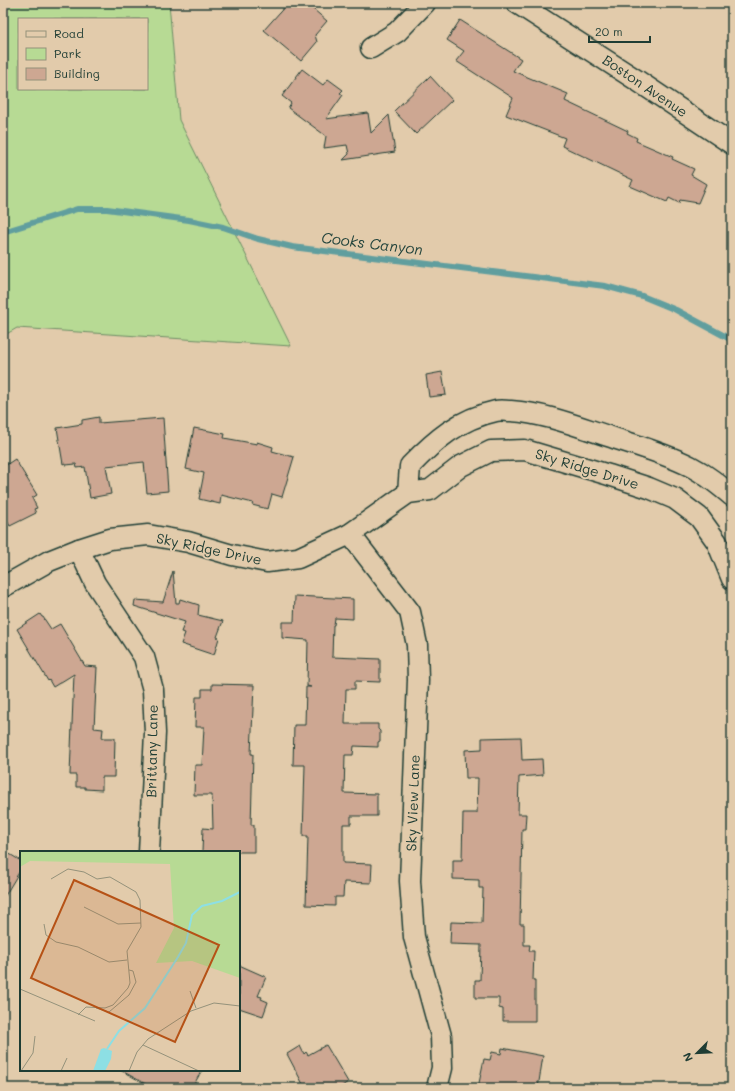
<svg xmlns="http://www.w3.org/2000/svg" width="735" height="1091" font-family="Mali,sans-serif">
	<rect width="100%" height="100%" fill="#e2cbab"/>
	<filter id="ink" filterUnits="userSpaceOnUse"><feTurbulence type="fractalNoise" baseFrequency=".025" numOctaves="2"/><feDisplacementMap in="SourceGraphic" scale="8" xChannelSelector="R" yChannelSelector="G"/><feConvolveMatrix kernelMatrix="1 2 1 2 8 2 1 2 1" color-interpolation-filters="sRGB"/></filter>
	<g filter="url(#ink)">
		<path fill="#b7da94" stroke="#6b8c64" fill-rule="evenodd" d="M3,3h166l10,117 112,226 -274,-18 -14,8zM19,19h128v70h-128z"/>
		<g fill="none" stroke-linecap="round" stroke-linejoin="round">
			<polyline stroke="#619e9e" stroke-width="6" points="3,232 77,209 107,209 189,220 223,227 258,239 292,247 605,286 642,296 676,310 732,340"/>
		</g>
		<g fill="#cda792" stroke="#1f3d34">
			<polygon points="288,3 306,3 327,21 315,35 317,42 301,61 264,30"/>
			<polygon points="460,20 521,59 513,71 568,94 565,101 628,131 627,133 637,138 636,141 673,157 672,159 694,169 691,175 706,184 698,203 680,200 679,203 669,198 667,202 630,186 633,180 562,146 565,138 506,115 513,98 456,61 464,51 447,40"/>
			<polygon points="302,69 323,85 328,79 343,90 340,93 343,95 326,119 368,113 371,133 389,115 395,152 343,160 349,154 347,145 324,148 326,136 288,108 291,103 282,96"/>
			<polygon points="430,76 452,100 416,134 394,111"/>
			<polygon points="442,372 446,395 429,397 426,375"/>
			<polygon points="99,417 99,423 163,418 168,491 147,493 144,462 106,466 111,494 90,498 85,467 77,468 76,464 66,465 65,463 63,464 57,428 82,424 82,420"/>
			<polygon points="194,428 225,434 224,438 257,444 257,442 273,447 272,451 294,457 282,497 272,494 268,509 252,505 253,503 221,495 220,504 199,499 204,473 186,469"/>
			<polygon points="15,459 37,495 32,498 37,508 34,509 36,513 10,526 3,514 3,467"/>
			<polygon points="173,571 176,603 179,603 180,599 199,605 198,615 223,621 217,637 219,638 214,655 181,644 185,633 181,632 185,622 134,606 135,600 163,602"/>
			<polygon points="295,596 353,599 353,619 335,618 334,625 333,625 332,657 380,659 380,682 355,681 355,689 346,689 345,724 378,724 378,729 380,731 380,741 378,742 378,747 354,746 353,755 345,755 344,793 377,794 377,816 351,816 351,824 343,824 343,863 372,864 371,883 344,882 343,897 335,897 335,906 306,905 308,836 303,836 305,765 293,765 294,725 305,725 306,687 311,687 307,686 308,640 282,638 282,622 294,622"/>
			<polygon points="40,614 42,617 43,617 51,629 60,624 85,666 97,667 94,728 103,729 102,738 115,738 114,777 102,777 102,790 85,789 85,787 76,787 76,775 70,775 74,674 53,687 49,680 48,681 17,629"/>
			<polygon points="212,684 254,685 251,754 253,754 251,825 254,825 254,852 202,852 203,828 213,829 212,795 194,795 195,765 202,765 204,727 195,727 196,697 202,697 202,689 212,689"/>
			<polygon points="521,737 522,760 542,759 543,775 519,777 518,814 526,814 525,829 522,829 520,924 524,924 524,945 530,945 529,951 534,951 533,980 535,980 535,1021 503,1021 503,1009 499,1008 499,998 475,998 475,980 480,980 481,945 450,944 451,922 482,923 483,888 479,888 479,880 453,879 453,860 462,860 463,813 477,813 478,778 466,778 465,750 482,749 482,738"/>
			<polygon points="3,850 21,861 21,869 3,899"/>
			<polygon points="239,965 266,977 258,996 262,997 261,999 268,1002 263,1016 239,1008"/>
			<polygon points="326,1045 348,1082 339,1088 305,1088 287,1054 300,1046 304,1054 306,1052 308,1055"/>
			<polygon points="502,1048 543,1056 538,1088 478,1088 484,1059 490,1060 492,1052 501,1054"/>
			<polygon points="120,1070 202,1070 192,1088 153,1088"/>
		</g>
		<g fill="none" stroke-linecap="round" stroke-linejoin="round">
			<g stroke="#1f3d34" stroke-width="23">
				<g id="street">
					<polyline points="517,3 638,81 732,144"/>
					<polyline points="371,48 397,32 425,3"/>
					<path d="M408,493l2,-27c25,-26 49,-47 86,-55 4,-1 10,0 15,0 33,2 66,15 97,25 27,9 56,17 82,30 16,8 29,19 42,30"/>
					<polyline points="350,534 410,612 417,645 418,680 410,881 414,937 441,1036 442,1068 437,1088"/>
					<polyline points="79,549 95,583 144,657 153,690 155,733 149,852"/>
					<polyline points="3,587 49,561 79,549 110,539 148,535 188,542 232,555 267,562 298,558 350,534 408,493 430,490 461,466 491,451 525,450 609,475 649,488 675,499 699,517 717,542 732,579"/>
				</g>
			</g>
			<use href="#street" stroke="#e2cbab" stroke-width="20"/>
		</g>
	</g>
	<g text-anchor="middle" stroke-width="4" stroke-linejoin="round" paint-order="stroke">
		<g font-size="14" fill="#1f3d34" stroke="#e2cbab">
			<text transform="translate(645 86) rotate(34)" y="5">Boston Avenue</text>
			<text transform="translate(587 469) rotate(17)" y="5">Sky Ridge Drive</text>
			<text transform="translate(209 549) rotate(12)" y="5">Sky Ridge Drive</text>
			<text transform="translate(152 751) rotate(-89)" y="5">Brittany Lane</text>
			<text transform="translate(413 803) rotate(-88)" y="5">Sky View Lane</text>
		</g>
		<g font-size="15" font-style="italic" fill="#24453d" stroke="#e2cbab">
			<text transform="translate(372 244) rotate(7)" y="5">Cooks Canyon</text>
		</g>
	</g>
	<g transform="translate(20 851)">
		<rect width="220" height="220" fill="#e2cbab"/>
		<path d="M0,0h220v127l-48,-17 -36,2 18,-35 -4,-64 -140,-3 -10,6z" fill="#b7da94"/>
		<path d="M84,197l8,3 -1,8 -6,12h-12l8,-22z" fill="#8ddfe4"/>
		<path fill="none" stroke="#8ddfe4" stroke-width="2" d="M87,198l12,-18 26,-23 33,-51 8,-14 6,-28 10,-9 20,-5 18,-9"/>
		<path fill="none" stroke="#94927b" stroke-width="1" d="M31,28l17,-10 16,3 13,7 13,-2 26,15 4,8 1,27 -14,24 3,32 -2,5 -15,17 -8,3 -19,-1 -8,8M64,56l34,17 23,-1M24,73l2,11 10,7 22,5 31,15 18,-2M0,138l75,32M170,140l6,17M76,157l13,4 20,-17 7,-13 -3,-11 -4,-1M123,194l56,26M1,220l12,-18 2,-17M41,220l6,-13M109,220l8,-19 11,-13 43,-28 23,-8 26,3"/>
		<path fill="#b65216" fill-opacity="0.15" stroke="#b65216" stroke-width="2" d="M54,29l145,65 -44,97 -144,-64z"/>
		<rect width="220" height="220" fill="none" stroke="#1f3d34" stroke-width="2"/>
	</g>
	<rect width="735" height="1091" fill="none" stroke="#e2cbab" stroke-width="16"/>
	<rect x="8" y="8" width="719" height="1075" fill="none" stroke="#1f3d34" stroke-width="1.5" filter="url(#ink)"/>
	<rect x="18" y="18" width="130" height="72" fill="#e2cbab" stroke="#94927b"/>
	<rect x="26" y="31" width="20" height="6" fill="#e2cbab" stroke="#94927b"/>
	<text x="54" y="38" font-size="12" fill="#1f3d34">Road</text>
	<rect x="26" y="48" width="20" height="12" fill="#b7da94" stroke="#94927b"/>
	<text x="54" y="58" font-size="12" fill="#1f3d34">Park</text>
	<rect x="26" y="68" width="20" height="12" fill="#cda792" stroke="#94927b"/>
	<text x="54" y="78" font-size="12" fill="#1f3d34">Building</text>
	<g transform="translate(697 1053) rotate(246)" stroke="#e2cbab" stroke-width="3" paint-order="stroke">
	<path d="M0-3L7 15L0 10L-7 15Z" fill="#1f3d34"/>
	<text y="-6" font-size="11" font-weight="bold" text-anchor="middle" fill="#1f3d34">N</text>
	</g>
	<path d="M589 36v6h61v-6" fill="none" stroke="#1f3d34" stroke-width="2"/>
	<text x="595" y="36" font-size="12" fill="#1f3d34" stroke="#e2cbab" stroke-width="3" paint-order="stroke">20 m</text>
</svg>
